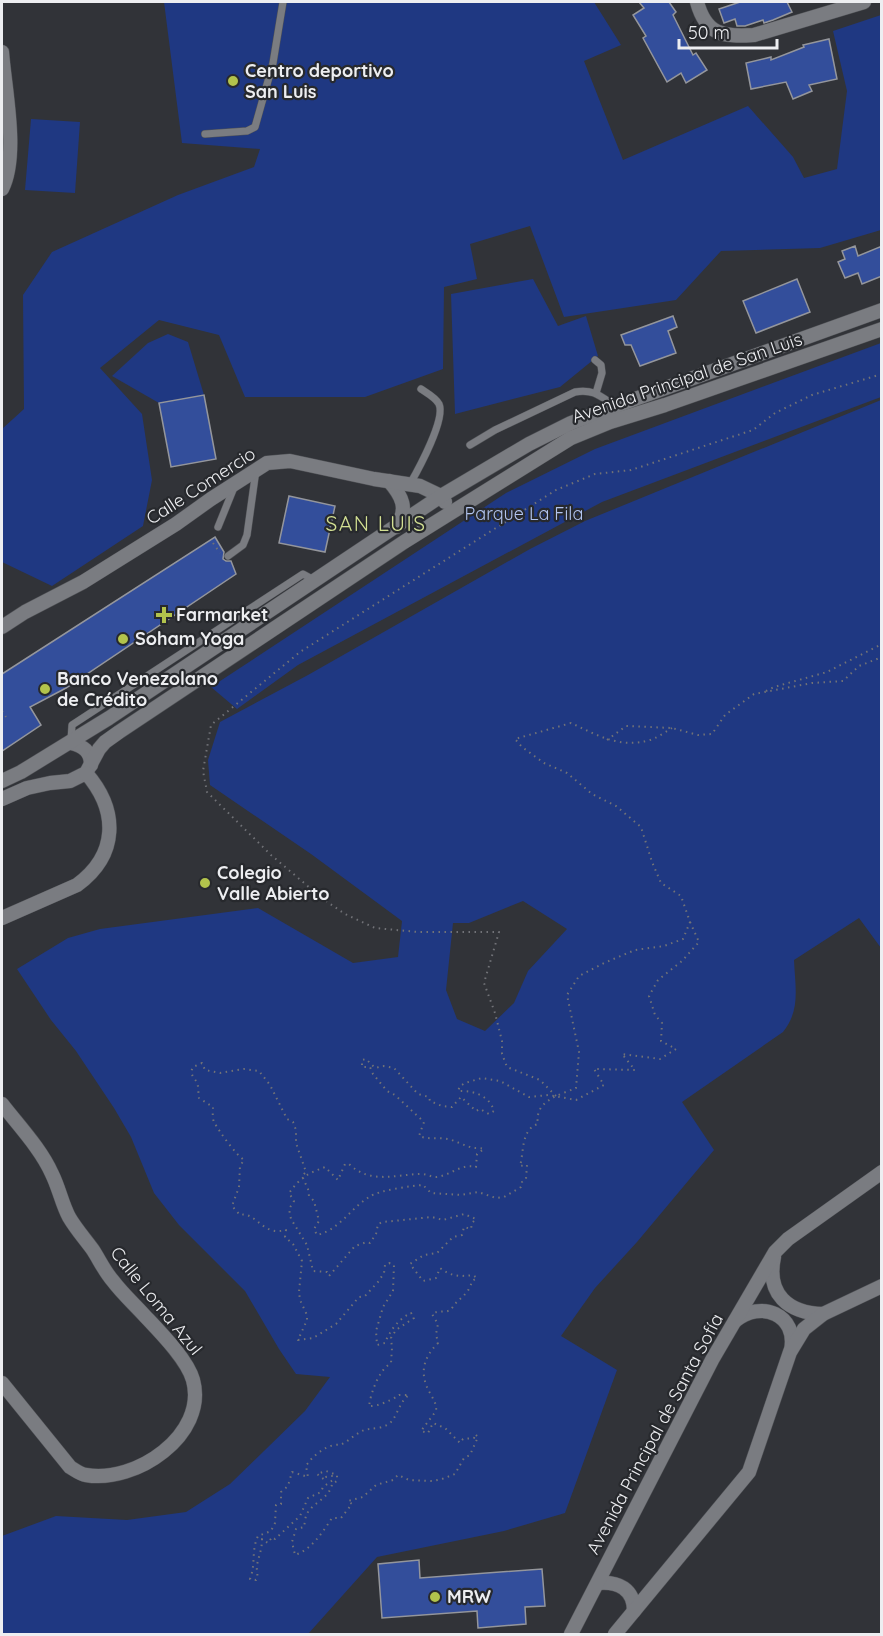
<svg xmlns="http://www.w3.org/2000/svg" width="883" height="1636" font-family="Quicksand,sans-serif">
	<rect width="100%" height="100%" fill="#313338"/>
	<g fill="#1f3882" fill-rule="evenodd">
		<polygon points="164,2 594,2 621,45 584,61 623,160 748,106 793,157 804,178 837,169 847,91 833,31 881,15 881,230 820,248 721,251 676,300 564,317 530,226 470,244 477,279 444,287 443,369 365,397 245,397 219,335 159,320 100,368 142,414 152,480 143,526 52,586 2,562 2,429 24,409 23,295 52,252 178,195 254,167 260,149 182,143"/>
		<polygon points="31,119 80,122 75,193 25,190"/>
		<polygon points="533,279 558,326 586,316 598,356 560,387 455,414 451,294"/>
		<polygon points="168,334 188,342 204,395 159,403 112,376 148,343"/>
		<polygon points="881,343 881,397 602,502 298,665 237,709 211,687 506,493 595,449"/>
		<path d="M881,400v548l-22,-30 -65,42c1,26 7,50 -11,72l-101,70 32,48 -77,92 -42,46 -34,48 56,34 -52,143 -61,18 -127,26 -69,77h-306v-98l54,-20 71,4 59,-8 44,-28 75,-73 25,-34 -34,-3 -17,-25 -34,-58 -66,-66 -25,-32 -23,-56 -17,-29 -38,-57 -25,-31 -34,-51 51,-31 32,-9 158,-21 95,55 45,-6 4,-36 -91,-67 -101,-69 -2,-25 12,-38 88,-47 222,-126 55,-28zM523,901l44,28 -39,42 -14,32 -29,28 -28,-12 -11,-29 7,-67h16z"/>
	</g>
	<g fill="#334e9b" stroke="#94969c" stroke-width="1.5">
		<polygon points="639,2 669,2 676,12 673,15 693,55 696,53 707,70 686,83 681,73 667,82 643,38 646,36 633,15 644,8"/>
		<polygon points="740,2 787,2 792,12 773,20 764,23 763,20 745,26 737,26 735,19 724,23 719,9"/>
		<polygon points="829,39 837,79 809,85 812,91 793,99 786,82 751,89 746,63 771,57 771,60 804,47 803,45"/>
		<polygon points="855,246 858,256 882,246 882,276 862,284 858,273 845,278 838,262 845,259 842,251"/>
		<polygon points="797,279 810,312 756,333 743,301"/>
		<polygon points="673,316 677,327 668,331 676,353 640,366 631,345 625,345 621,335"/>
		<polygon points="204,395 216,459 171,467 159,403"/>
		<polygon points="289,496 335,506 325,552 279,543"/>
		<polygon points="215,537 224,552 223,559 226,561 231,561 236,574 66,688 30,707 41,725 2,751 2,674"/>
		<polygon points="419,1560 420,1578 542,1569 545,1606 525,1607 526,1624 478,1628 477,1611 382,1618 378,1564"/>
	</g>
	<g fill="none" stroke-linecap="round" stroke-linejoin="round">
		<g stroke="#505256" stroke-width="8">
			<g id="service">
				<polyline points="205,134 247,131 255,127 273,63 283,2"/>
				<polyline points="595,360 601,365 602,373 596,393"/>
				<path d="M470,445l25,-15 80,-38c19,-3 25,4 40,14"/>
				<path d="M410,484c8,-14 36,-65 29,-80 -3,-6 -12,-11 -18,-15"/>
				<polyline points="218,527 235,485"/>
				<polyline points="228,556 243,545 247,535 256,470"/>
				<polyline points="71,740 72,725 303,574 314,580"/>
			</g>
		</g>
		<g stroke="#505256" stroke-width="15">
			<g id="minor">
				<path d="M697,2c9,33 26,35 57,33l110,-33"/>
				<path d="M2,52c3,39 17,103 0,137"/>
				<path d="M389,481c13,15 20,28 7,46"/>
				<polyline points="2,627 25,612 83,582 176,524 211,499 267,463 290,461 374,479 420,486 441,496 445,502"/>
				<path d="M71,743c12,3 20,8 20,22"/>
				<polyline points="2,781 21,772 109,718 441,496 529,444 571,423 635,399 882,310"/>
				<polyline points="2,799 27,788 50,783 70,781 86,773 99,749 105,742 119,732 404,542 571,438 610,422 665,405 882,329"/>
				<path d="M2,918l75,-33c41,-30 42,-74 9,-112"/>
				<path d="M2,1104c17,22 39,45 50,70 7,14 10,30 17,43 7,12 16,22 24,33 7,11 12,22 20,31 9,12 21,23 31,34 15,16 43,44 49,65 15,55 -58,104 -107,95 -6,-1 -11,-5 -16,-8l-68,-84"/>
				<path d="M774,1257c-8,37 14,56 49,57"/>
				<path d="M735,1321c26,-22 63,-6 56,29"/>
				<path d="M598,1583c20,-2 36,6 36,28"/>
				<polyline points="571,1634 712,1360 775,1252 788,1239 882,1172"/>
				<polyline points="615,1634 749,1472 790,1352 804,1329 823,1314 882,1286"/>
			</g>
		</g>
		<g stroke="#717277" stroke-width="2" stroke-dasharray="1.5 4.5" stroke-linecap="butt">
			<polyline points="213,543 220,553"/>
			<polyline points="766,691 774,687 827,672 882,644"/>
			<polyline points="2,711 6,717"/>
			<path d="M672,728c-7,4 -15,10 -22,12 -30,9 -53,-5 -79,-17l-56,16 7,8 22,16 23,10 25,21 24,12 25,21 11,35 9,21 20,13 9,26 -7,17 -19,7 -29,4 -31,13 -25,13 -12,19 12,57 -3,36c-17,7 -42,13 -38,36 -17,5 -14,28 -18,42l7,-1 -1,14 -4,3 -1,5 -17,10 -8,1 -18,-6 -17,3 -30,-2 -8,-8c-12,1 -44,5 -54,12 -18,11 -30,33 -52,38l-3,-6 5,-8 -5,-20 -5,-5 -1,-7 -6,-13 4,-4 -10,-29v-13l-3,-8 -6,-3 -17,-34 -11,-14 -15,-2 -24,4 -15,-3 -3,-7 -9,4c-4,8 1,9 4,16 2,4 1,11 2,15l14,9c0,4 -1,11 1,15 5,9 21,32 30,38l-4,6 -1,21 -7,19 8,9c12,-3 19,11 31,15 5,2 10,1 15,0l-1,7 8,7 9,17 -3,31 1,8 7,15v5l-9,20 15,-2 23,-14 23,-27 6,-1 13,-14 6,-9 1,-8 4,-2 5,2 -1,26 -10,16 -7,24 1,14 8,-2c4,-11 14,-25 26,-30l3,5 -18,12 -5,8 1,10 -1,15c-12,7 -20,29 -22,43 8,1 23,-6 30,-11h10c-9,6 -11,19 -18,27 -6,6 -15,6 -22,7 -11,1 -19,12 -29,16 -12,-2 -28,11 -34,21l2,11 -16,-5 -4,14 -7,6v12l-5,1 -1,18 -4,8 -13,5c-7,15 -2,28 -8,43l6,1c3,-6 0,-9 1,-15 2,-10 5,-15 5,-26l6,4 4,-6 3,2 25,-23 8,-18 13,-6 2,-5 10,-7 -1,-4 -6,1 -1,3 -8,-6 9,-3 11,4v6l-5,3c-2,13 -17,18 -24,28 -3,4 -3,10 -4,15l-8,2 -4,13 3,13c17,-6 27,-22 37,-37h9l11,-14 -4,-3 15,-4 13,-12 17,-5 5,-5 11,5 24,1 9,-2 13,-5 9,-16 6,-3 8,-18 -3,-3 -1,4 -11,1 -3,4 -15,-15 -12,-5 -5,10 -7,-2 15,-20c1,-7 -3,-12 -6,-18 -11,-19 -7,-35 8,-50l-2,-9 2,-10 -6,-10c6,-4 12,-1 19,-4 6,-12 17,-13 21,-29l5,-3 -4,-3c-13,2 -23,1 -33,-7l-4,10 -13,3 -13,-17 14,-9 13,-2 16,-16 9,-2 2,-8 7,2 1,-6 4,-4 -12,-5 -21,6 -11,-3 -49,5 -5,2 -2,10 -6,9 -3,-1 -12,4 -26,30 -2,-4 -14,-1 -6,-26 -16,-26 -2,-10 5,-8 -5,-8c12,-16 18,-19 36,-26l13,13 7,-16h4c22,21 47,10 73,10 5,0 9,3 14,3 14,-1 25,-14 40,-10l1,-13 7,-5c-5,-2 -9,0 -14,-2 -7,-2 -14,-6 -22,-8 -10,-2 -19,1 -29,-3l5,-14 -29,-27 -8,-4 -14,-17 -3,-7h-8v-7l4,-1 9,9 8,-2 11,2 24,26 11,3 1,4 12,5 10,1 9,-10 15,14 4,-2 9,5 5,-3c-4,-15 -21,-21 -36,-20l2,-5 5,-3 17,-5 18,3 29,16 20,-2 27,5 28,-15 -10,-16 41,1 -13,-16 38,5 16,-10 -15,-8 1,-18 -7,-8 -6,-19 9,-16 24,-19 17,-19 -9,-20"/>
			<polyline points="607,740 626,726 672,728 698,735 712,734 725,715 754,694 812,683 843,681 859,666 882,657"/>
			<polyline points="556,1096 540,1080 507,1067 502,1054 502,1041 495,1013 484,983 499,932 418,932 375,928 345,914 323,899 271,855 207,792 203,771 211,725 300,652 556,490 595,474 631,470 753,430 775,413 812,395 882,374"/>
		</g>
		<use href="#service" stroke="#7a7c81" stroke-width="7"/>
		<use href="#minor" stroke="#7a7c81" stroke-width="14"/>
	</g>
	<g fill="#b2c34c" stroke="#27292d" stroke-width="2">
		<circle cx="233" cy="81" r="6"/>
		<path d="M161 606h6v6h6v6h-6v6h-6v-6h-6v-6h6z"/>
		<circle cx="123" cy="639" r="6"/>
		<circle cx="45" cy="689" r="6"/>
		<circle cx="205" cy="883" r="6"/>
		<circle cx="435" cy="1597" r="6"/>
	</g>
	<g text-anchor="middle" stroke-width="4.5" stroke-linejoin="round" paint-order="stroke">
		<g font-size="18" font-weight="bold" fill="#edeef1" stroke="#27292d" text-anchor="start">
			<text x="245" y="77">Centro deportivo<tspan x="245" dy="21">San Luis</tspan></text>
			<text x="176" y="621">Farmarket</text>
			<text x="135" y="645">Soham Yoga</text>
			<text x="57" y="685">Banco Venezolano<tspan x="57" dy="21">de Crédito</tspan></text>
			<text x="217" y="879">Colegio<tspan x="217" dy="21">Valle Abierto</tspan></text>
			<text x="447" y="1603">MRW</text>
		</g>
		<g font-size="18" fill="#edeef1" stroke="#27292d">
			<text transform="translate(687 378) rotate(-19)" y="6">Avenida Principal de San Luis</text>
			<text transform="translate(201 486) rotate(-33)" y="6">Calle Comercio</text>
			<text transform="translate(156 1301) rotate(51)" y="6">Calle Loma Azul</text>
			<text transform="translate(655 1434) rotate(-62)" y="6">Avenida Principal de Santa Sofía</text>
		</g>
		<g font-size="18" fill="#b2c4ef" stroke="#27292d">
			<text x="524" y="520">Parque La Fila</text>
		</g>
		<g font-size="21" letter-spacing="1.5" fill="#d3e093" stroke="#27292d">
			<text x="376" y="531">SAN LUIS</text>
		</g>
	</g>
	<rect width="883" height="1636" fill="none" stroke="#edeef1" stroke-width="6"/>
	<path d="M679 39v9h98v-9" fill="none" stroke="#edeef1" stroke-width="3"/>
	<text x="688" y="39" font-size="18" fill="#edeef1" stroke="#27292d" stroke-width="4.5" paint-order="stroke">50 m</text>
</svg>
